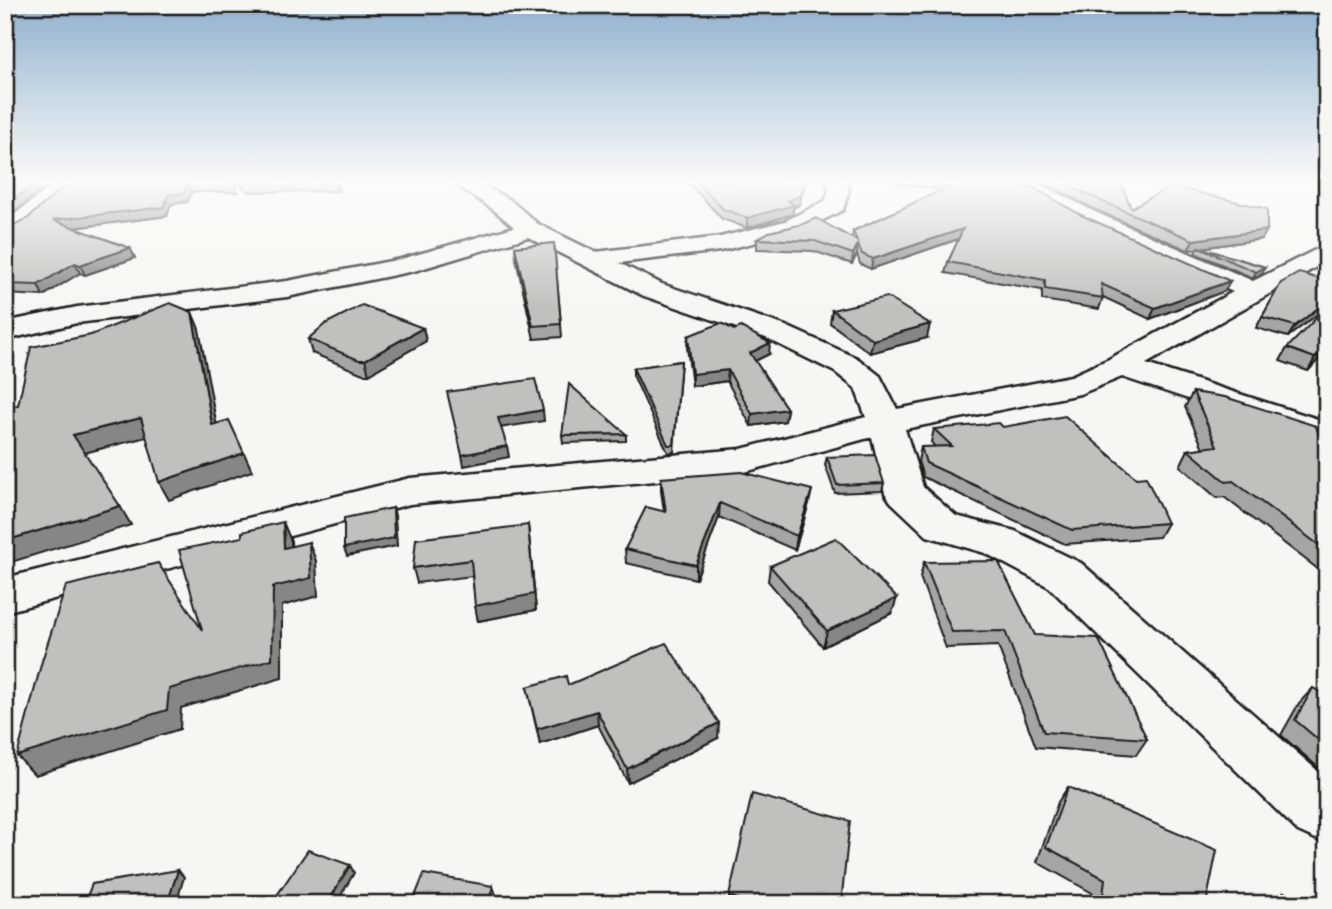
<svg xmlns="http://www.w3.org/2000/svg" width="1332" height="909" font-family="'Patrick Hand',sans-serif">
	<rect width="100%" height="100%" fill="#f6f6f2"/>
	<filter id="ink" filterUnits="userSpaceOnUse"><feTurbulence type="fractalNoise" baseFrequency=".0143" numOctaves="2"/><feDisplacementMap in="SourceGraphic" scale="14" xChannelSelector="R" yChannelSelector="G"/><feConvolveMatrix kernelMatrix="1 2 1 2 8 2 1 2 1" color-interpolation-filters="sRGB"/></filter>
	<g filter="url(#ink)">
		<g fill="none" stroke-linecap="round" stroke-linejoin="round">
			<g stroke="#1c1c1c" stroke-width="5">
				<g id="street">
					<polygon points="58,181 80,181 30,226 5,239 5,222"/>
					<polygon points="451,181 475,181 510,200 538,224 595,252 720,237 785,221 825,201 829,190 826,181 846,181 849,190 843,210 801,231 720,251 619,263 662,284 786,326 857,358 880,376 897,409 1071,376 1109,359 1233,292 1079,222 1032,195 994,185 991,181 1024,181 1046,187 1095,212 1253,281 1327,244 1327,261 1146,364 1327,422 1327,445 1122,377 1080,394 905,429 923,487 956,516 1015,531 1081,563 1327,779 1327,844 1298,831 1049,587 985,553 927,536 891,502 885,493 872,437 741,473 410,504 5,612 5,578 410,478 741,449 866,417 855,388 835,372 766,338 644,296 528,237 414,271 287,297 77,323 5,340 5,322 77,307 287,281 401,259 514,227 494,210"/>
				</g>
			</g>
			<use href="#street" fill="#f6f6f2" fill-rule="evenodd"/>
		</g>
		<g fill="#a5a5a3" stroke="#1c1c1c" stroke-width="2">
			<polygon points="70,181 235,183 238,192 192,192 187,202 171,204 167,216 74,228 130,248 135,258 85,275 80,273 43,296 5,294 5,229 27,219"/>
			<polygon points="235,181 339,181 338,191 249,192"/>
			<polygon points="687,181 806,181 799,205 793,208 793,214 747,228 722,219"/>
			<polygon points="895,181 1004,181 1081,215 1225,291 1150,319 1103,297 1099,309 1042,300 1042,290 945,273 948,262 959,239 871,269 860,264 857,254 852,264 813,251 757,249 757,239 852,238 853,231 942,190 895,183"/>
			<polygon points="1033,181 1120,181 1131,208 1262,239 1202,248 1265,267 1262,274 1253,278 1195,253 1197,249 1188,250 1096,210 1047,184"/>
			<polygon points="554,243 562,337 534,339 516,259 515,247"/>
			<polygon points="1327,281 1288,337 1256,328 1281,283"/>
			<polygon points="832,310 927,338 870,353 830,323"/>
			<polygon points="1327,314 1327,350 1308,371 1280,361 1287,348"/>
			<polygon points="423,328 426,341 369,374 363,374 312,353 308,339"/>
			<polygon points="688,336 769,354 755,361 787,409 785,421 751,426 727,381 692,386 687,347"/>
			<polygon points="681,361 674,452 668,453 633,375 633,368"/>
			<polygon points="1193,392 1327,459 1327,576 1224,497 1217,498 1180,466 1188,450 1203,448 1185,407"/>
			<polygon points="1003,427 1167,523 1159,537 1065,544 923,477 918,461 921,447 935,447 931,442 934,429"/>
			<polygon points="626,434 626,441 563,443 562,435"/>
			<polygon points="827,457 884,483 882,491 835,493 825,465"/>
			<polygon points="661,478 809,503 795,550 719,517 696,579 626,563 625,549 664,511 661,491"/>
			<polygon points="528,525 536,610 478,621 472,576 417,583 413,568"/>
			<polygon points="924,562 1035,635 1147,739 1136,755 1036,747 998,646 946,648 920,577"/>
			<polygon points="770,566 892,613 823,647 768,581"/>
			<polygon points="568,685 718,738 628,783 598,725 540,744 527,687"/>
			<polygon points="1313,688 1327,696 1327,775 1281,735 1299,703"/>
			<polygon points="1068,787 1206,904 1092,904 1094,894 1037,862 1058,802"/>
			<polygon points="1284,892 1308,904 1271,904"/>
			<polygon points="729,896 841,904 729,904"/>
		</g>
		<g fill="#868684" stroke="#1c1c1c" stroke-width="2">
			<polygon points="38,181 54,181 5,218 5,206"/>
			<polygon points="336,181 339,181 338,191 335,182"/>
			<polygon points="804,181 806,181 799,205 793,208 793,214 747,228 747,218"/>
			<polygon points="188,183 192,192 187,202 171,204 167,216 57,230 53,220 168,195"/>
			<polygon points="963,229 961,238 871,269 873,259"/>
			<polygon points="1267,230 1262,239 1201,248 1198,247 1197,249 1188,250 1193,240"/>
			<polygon points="858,244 857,254 852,264 853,254"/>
			<polygon points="130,248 135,258 85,275 80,265"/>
			<polygon points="75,263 80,273 43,296 38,285"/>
			<polygon points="1265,267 1262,274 1253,278 1256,272"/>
			<polygon points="1230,281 1225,291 1150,319 1155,308"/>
			<polygon points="1327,301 1327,307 1288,337 1295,326"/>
			<polygon points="192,312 199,329 220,443 212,425"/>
			<polygon points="930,324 927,338 870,353 873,340"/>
			<polygon points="423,328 426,341 369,374 365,360"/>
			<polygon points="770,343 769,354 749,364 750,353"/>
			<polygon points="1327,346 1327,350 1308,371 1315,358"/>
			<polygon points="728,370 727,381 692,386 692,374"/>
			<polygon points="787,409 785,421 751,426 752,414"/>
			<polygon points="543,410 544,421 499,428 498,418"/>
			<polygon points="141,418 150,436 84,453 73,435"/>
			<polygon points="507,446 509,457 464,466 462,455"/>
			<polygon points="244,453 252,471 169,500 159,482"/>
			<polygon points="812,490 809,503 795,550 797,536"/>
			<polygon points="720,503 719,517 696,579 696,565"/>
			<polygon points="120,506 131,525 5,564 5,541"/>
			<polygon points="393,508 395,516 397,546 347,556 344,548"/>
			<polygon points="283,522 291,541 292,567 284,548"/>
			<polygon points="528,525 536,610 478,621 475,606"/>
			<polygon points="309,542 316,561 318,596 282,606 282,678 181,708 180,729 35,775 17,756 169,689 273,587"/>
			<polygon points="897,598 892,613 823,647 827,631"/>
			<polygon points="597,711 598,725 540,744 537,729"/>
			<polygon points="719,723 718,738 628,783 627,769"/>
			<polygon points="350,865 354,873 336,904 327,904"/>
			<polygon points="178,870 184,877 176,904 167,904"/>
			<polygon points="493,886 498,901 497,904 488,904"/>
		</g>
		<g fill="#c0c0bd" stroke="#1c1c1c" stroke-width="2">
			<polygon points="5,181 38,181 5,206"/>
			<polygon points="70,181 233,181 235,183 188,183 184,193 168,195 164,207 53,220 130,248 80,265 75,263 38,285 5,284 5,229 27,219"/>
			<polygon points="244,181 336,181 335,182 247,183"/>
			<polygon points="696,181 804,181 800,196 788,201 794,205 747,218 723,209"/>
			<polygon points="942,181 1004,181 1034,188 1081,215 1230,281 1155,308 1101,284 1103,298 1045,289 1045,280 948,262 963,229 873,259 862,254 858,244 853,254 815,241 757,239 769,232 803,224 816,218 857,241 853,231 957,183"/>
			<polygon points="1060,181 1120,181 1131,208 1171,186 1267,209 1267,230 1193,240 1099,200"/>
			<polygon points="554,243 561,324 533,326 515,247"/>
			<polygon points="1198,247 1265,267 1256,272"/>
			<polygon points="1299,273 1327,281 1327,301 1295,326 1262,317 1281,283"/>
			<polygon points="887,297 930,324 873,340 832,310"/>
			<polygon points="170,303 192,312 212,425 229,420 244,453 159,482 141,418 73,435 120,506 5,541 5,407 18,405 31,347 91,335"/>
			<polygon points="362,305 423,328 365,360 359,360 308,339 325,324"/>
			<polygon points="1321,313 1327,314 1327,346 1315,358 1287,348"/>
			<polygon points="721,323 734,330 741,327 770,343 750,353 787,409 752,414 728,370 692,374 688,336"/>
			<polygon points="681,361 674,445 668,445 633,368"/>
			<polygon points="535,379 543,410 498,418 507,446 462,455 447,392"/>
			<polygon points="569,384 626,434 562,435"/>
			<polygon points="1193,392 1225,397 1316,426 1327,459 1327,551 1233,481 1226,482 1188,450 1217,446"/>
			<polygon points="1065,416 1136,478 1146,477 1167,523 1072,530 926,463 921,447 952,446 934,429 999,423 1003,427"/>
			<polygon points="875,455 884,483 837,485 827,457"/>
			<polygon points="741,472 812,490 797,536 720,503 696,565 625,549 646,507 666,512 661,478"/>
			<polygon points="393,508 394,538 344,548 344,518"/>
			<polygon points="283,522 284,548 309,542 311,578 273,587 272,659 169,689 167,710 17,756 42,661 66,586 158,563 202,630 179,550 242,537 242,532"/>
			<polygon points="528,525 534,594 475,606 471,560 413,568 416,539"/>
			<polygon points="836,538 897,598 827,631 770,566"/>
			<polygon points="998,561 1035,635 1098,638 1147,739 1044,732 1005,631 952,632 924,562"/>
			<polygon points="666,643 719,723 627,769 597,711 537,729 527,687 566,676 568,685"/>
			<polygon points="1313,688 1327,696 1327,747 1295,720"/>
			<polygon points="1068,787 1217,850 1206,904 1102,904 1105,879 1046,847"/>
			<polygon points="752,794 850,821 841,904 753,904 729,896"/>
			<polygon points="308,850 350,865 327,904 271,904"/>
			<polygon points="178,870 167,904 84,904 92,884"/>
			<polygon points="424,874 493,886 488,904 412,904"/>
			<polygon points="1284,892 1308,904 1286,904"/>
			<polygon points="907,895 930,904 905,904"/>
		</g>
	</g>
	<linearGradient id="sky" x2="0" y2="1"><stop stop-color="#90b1cf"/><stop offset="0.59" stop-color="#fbfbf9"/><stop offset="1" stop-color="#fbfbf9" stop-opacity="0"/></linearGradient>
	<rect width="1332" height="308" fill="url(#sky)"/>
	<rect width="1332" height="909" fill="none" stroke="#f6f6f2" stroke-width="28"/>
	<rect x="14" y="14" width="1304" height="881" fill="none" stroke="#1c1c1c" stroke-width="2.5" filter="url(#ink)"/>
</svg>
